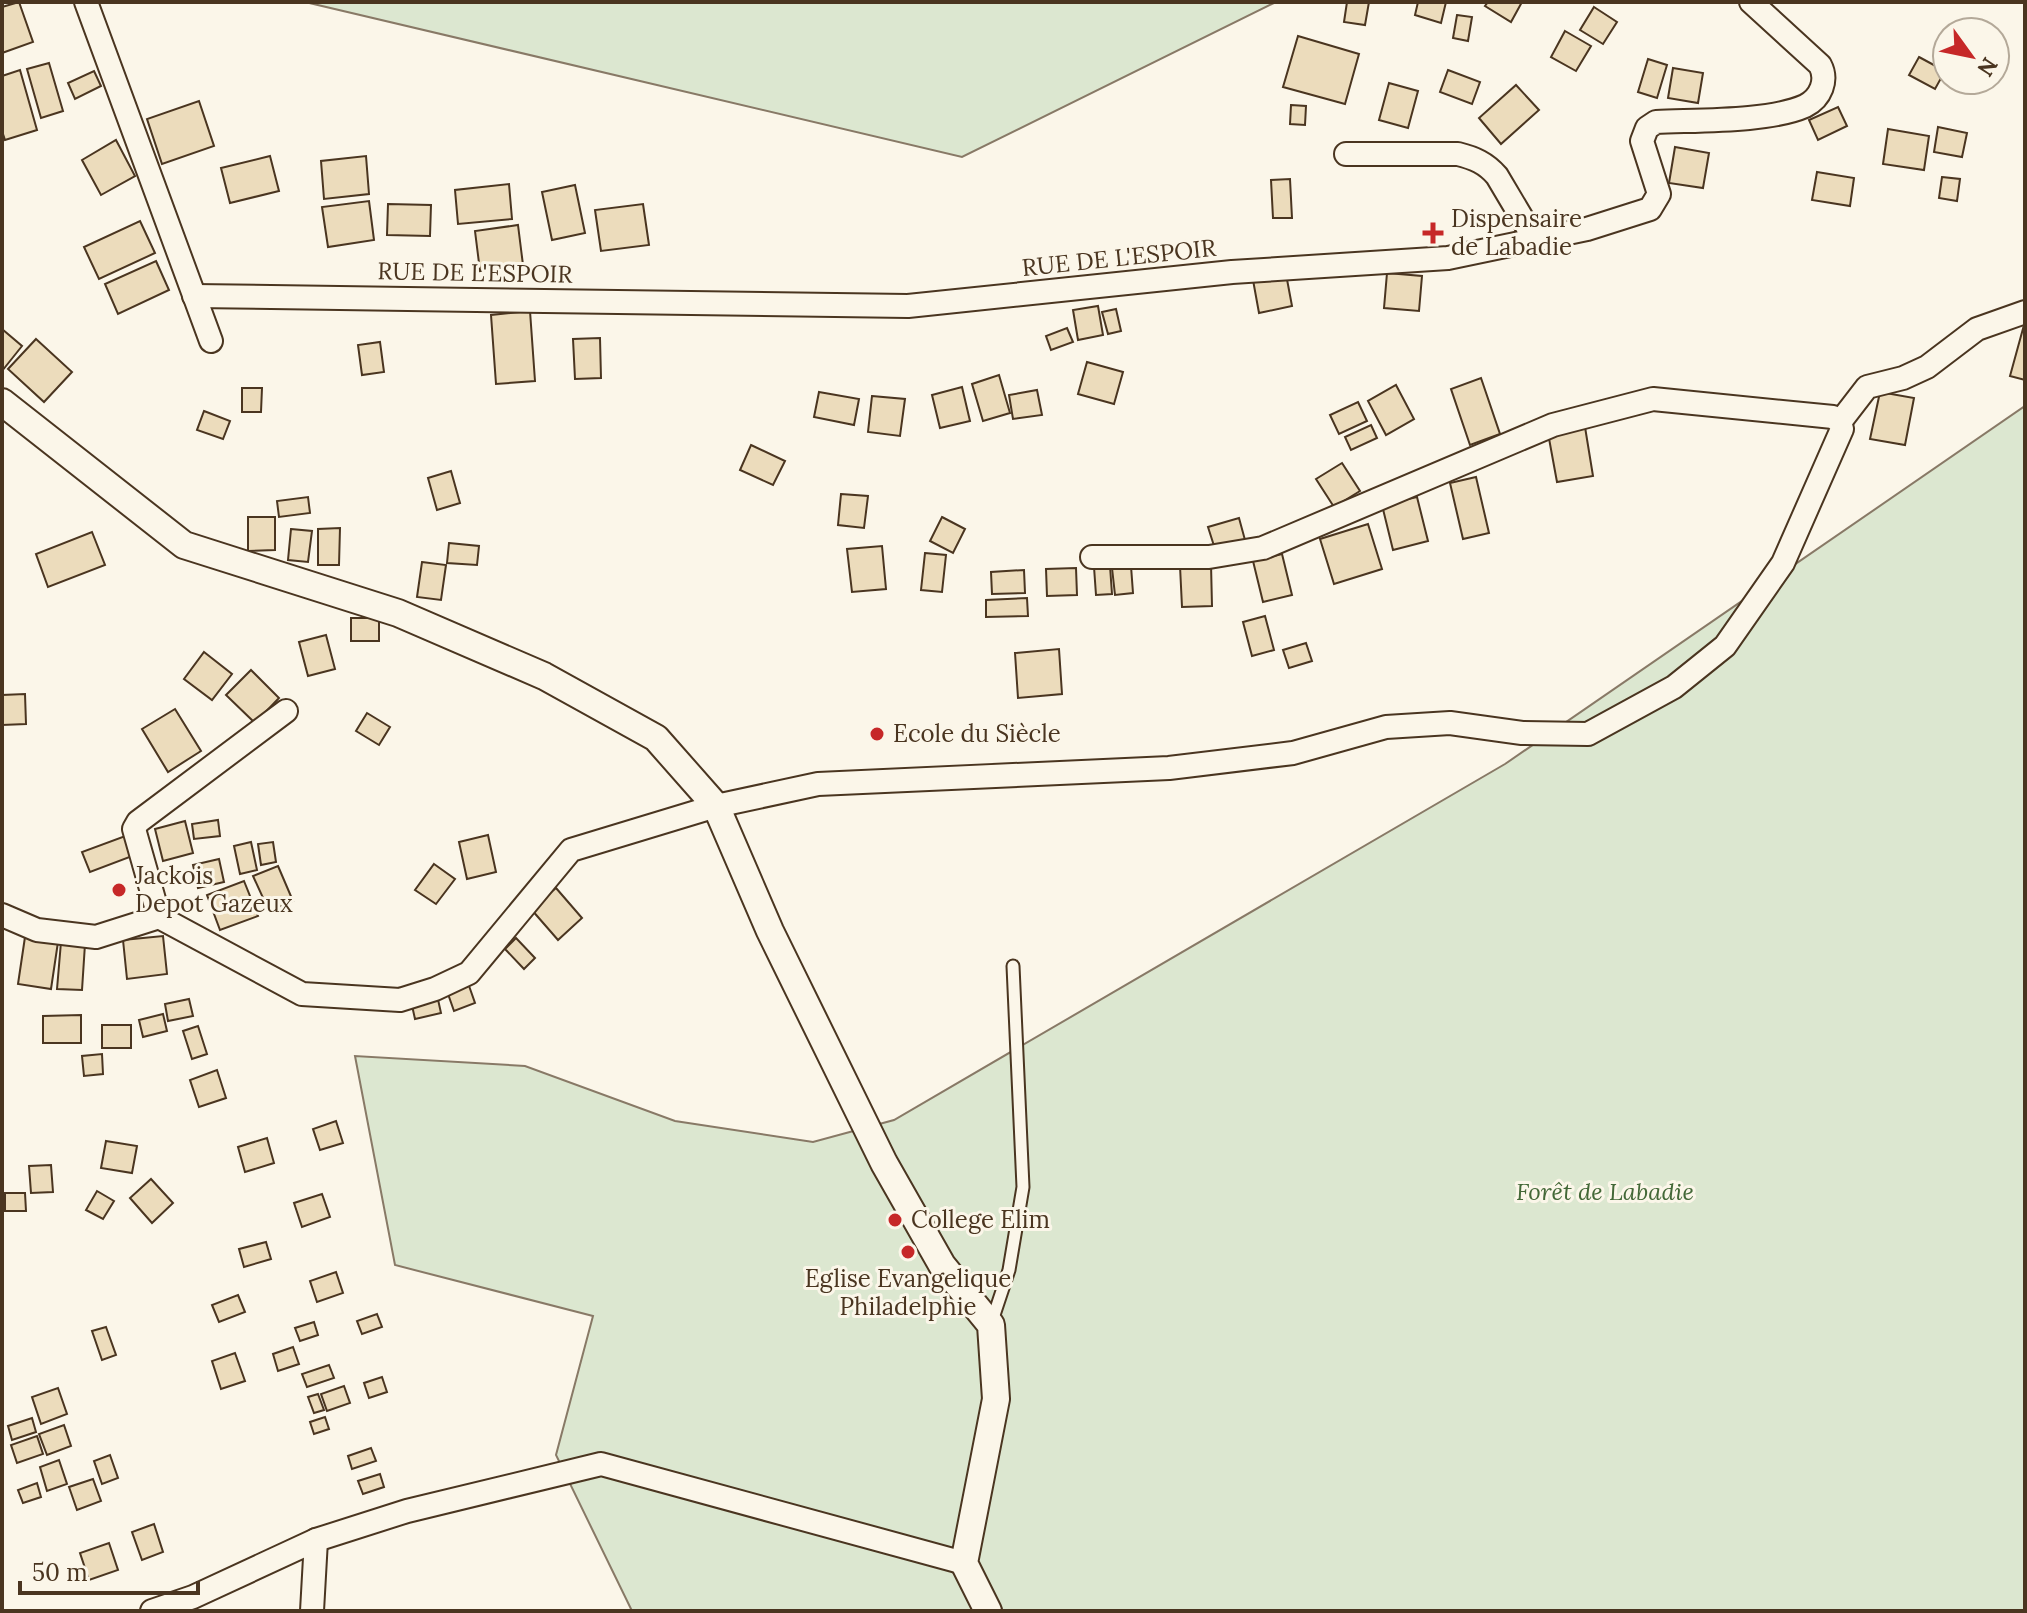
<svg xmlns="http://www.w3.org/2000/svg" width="2027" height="1613" font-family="Lora,serif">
	<rect width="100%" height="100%" fill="#fbf6e9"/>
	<g fill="#dce7d0" stroke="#887966" stroke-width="2">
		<polygon points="305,2 1276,2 962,157"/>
		<polygon points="2025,406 2025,1611 632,1611 556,1455 593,1316 395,1265 355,1056 525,1066 675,1121 813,1142 894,1120 1505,764"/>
	</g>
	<g fill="#ecdcbc" stroke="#4a3520" stroke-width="2">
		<polygon points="19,2 33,42 2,53 2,7"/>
		<polygon points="1347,2 1369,2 1365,25 1344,22"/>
		<polygon points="1418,2 1446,2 1441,23 1415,15"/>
		<polygon points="1488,2 1522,2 1511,22 1485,6"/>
		<polygon points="1594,7 1617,22 1603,44 1580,30"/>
		<polygon points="1457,15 1472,17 1468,41 1453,38"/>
		<polygon points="1565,31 1591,46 1576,71 1551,57"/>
		<polygon points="1298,36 1359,54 1345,104 1283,87"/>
		<polygon points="1919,57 1945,71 1935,89 1909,75"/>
		<polygon points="1648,59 1667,65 1657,98 1638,92"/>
		<polygon points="49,63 63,111 41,118 27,69"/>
		<polygon points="1673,68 1703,73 1698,103 1668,98"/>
		<polygon points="20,70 37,130 5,140 2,131 2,76"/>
		<polygon points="1448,70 1480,82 1472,104 1440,92"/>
		<polygon points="94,71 101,86 75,99 68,83"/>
		<polygon points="1389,83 1418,91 1408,128 1379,120"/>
		<polygon points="1516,85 1539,110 1501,144 1479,118"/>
		<polygon points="199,101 214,146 162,164 147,119"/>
		<polygon points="1291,105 1306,106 1305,125 1290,124"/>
		<polygon points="1838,107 1847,126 1818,140 1809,120"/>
		<polygon points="1938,127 1967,133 1962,157 1934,152"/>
		<polygon points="1888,129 1929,136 1924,170 1883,164"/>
		<polygon points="116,140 135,176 101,195 82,160"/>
		<polygon points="1675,147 1709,153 1703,188 1669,183"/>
		<polygon points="270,156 279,191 230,203 221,168"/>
		<polygon points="366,156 369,194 324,199 321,161"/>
		<polygon points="1817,172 1854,178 1850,206 1812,200"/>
		<polygon points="1942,177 1960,179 1957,201 1939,198"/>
		<polygon points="1290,179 1292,218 1273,218 1271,180"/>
		<polygon points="509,184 512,219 458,224 455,190"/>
		<polygon points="575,185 585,233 552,240 542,192"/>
		<polygon points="369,201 374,240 328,247 322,207"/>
		<polygon points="388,204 431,205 430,236 387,235"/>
		<polygon points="643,204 649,245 601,251 595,210"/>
		<polygon points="140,221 155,253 99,279 84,247"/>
		<polygon points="518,225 523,265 480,271 475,231"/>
		<polygon points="156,261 169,290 118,314 105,284"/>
		<polygon points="1387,273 1422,276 1419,311 1384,308"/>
		<polygon points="1286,274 1292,306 1259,313 1253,280"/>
		<polygon points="1098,306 1103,335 1078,340 1073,310"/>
		<polygon points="1116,309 1121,331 1108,334 1102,312"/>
		<polygon points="530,311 535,381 496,384 491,315"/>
		<polygon points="2024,325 2025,325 2025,380 2010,376"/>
		<polygon points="1067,328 1073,342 1051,350 1046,336"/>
		<polygon points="2,329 22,346 2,371"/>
		<polygon points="600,338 601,378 575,379 573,339"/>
		<polygon points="36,339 72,372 44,402 8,369"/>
		<polygon points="380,342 384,372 362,375 358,345"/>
		<polygon points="1087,362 1123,372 1114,404 1078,394"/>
		<polygon points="999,375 1010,413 983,421 972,384"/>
		<polygon points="1481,378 1500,434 1470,445 1451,389"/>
		<polygon points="1396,385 1414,419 1386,435 1368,401"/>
		<polygon points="962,387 970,421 940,428 932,395"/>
		<polygon points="242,388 262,388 261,412 242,412"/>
		<polygon points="1037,390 1042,415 1013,419 1009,395"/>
		<polygon points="819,392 859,399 854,425 814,417"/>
		<polygon points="1880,392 1914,398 1905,445 1870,439"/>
		<polygon points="872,396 905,399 900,436 868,432"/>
		<polygon points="1358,402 1367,421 1339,434 1330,415"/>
		<polygon points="204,411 230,421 223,439 197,430"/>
		<polygon points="1371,425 1377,438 1351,450 1345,437"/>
		<polygon points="1585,427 1593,476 1557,482 1548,433"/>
		<polygon points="751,445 785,461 773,485 740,470"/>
		<polygon points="1342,463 1360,491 1334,507 1316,479"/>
		<polygon points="451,471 460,503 437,510 428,478"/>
		<polygon points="1476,477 1489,533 1463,539 1450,483"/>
		<polygon points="841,494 868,496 864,528 838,525"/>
		<polygon points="308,497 310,513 279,517 277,501"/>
		<polygon points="1417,497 1428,541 1393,550 1382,505"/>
		<polygon points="248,517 275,517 275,550 248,551"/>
		<polygon points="942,517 965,529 953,553 930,541"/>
		<polygon points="1239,518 1245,540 1215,549 1208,527"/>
		<polygon points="1368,524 1382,569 1334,584 1320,539"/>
		<polygon points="340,528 339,565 318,565 318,529"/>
		<polygon points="291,529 312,531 308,562 288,560"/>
		<polygon points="92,532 105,565 48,587 36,554"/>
		<polygon points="449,543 479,546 477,565 447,563"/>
		<polygon points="882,546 886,589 852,592 847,549"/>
		<polygon points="925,553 946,555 942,592 921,590"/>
		<polygon points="1282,554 1292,595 1263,602 1253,561"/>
		<polygon points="422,562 446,565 441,600 417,597"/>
		<polygon points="1211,564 1212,606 1182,607 1180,566"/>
		<polygon points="1110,566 1112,594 1096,595 1094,567"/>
		<polygon points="1131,566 1133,593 1115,595 1112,568"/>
		<polygon points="1076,568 1077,595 1047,596 1046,569"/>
		<polygon points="1024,570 1025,593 992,594 991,572"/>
		<polygon points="1027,598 1028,616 986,617 986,600"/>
		<polygon points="1265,616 1274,650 1252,656 1243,622"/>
		<rect x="351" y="618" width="28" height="23"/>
		<polygon points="326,635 335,669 308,676 299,642"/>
		<polygon points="1306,643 1312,661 1289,668 1283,650"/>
		<polygon points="1059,649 1062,694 1018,698 1015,653"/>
		<polygon points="204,652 232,674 212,700 184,679"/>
		<polygon points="251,670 279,698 255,723 226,695"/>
		<polygon points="25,694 26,724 2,725 2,695"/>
		<polygon points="175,709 201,751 168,772 142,729"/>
		<polygon points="367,713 390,727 379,745 356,731"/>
		<polygon points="218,820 220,836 194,839 192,824"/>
		<polygon points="185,821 193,853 163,861 155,829"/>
		<polygon points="128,835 135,855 90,872 82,852"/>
		<polygon points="488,835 496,872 467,879 459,842"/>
		<polygon points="251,842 257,870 240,874 234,846"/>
		<polygon points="273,842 276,862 261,865 258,844"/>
		<polygon points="219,859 224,882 198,888 193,865"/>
		<polygon points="434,864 455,879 436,904 415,890"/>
		<polygon points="278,866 293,901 269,911 253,876"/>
		<polygon points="244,881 258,916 220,930 207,895"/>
		<polygon points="556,888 582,918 558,940 531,909"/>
		<polygon points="163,936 167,974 127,979 123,940"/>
		<polygon points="25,937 58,942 51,989 18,984"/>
		<polygon points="516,938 535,958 524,969 505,949"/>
		<polygon points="61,942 85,944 82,990 57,989"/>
		<polygon points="468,983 475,1003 454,1011 447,991"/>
		<polygon points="437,995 441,1013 415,1019 411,1001"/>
		<polygon points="189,999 193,1016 168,1021 165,1004"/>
		<polygon points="163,1014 167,1031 143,1037 139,1020"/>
		<polygon points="81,1015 81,1043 43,1043 43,1016"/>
		<rect x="102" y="1025" width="29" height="23"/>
		<polygon points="198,1026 207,1054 192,1059 183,1031"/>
		<polygon points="102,1054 103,1074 84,1076 82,1056"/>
		<polygon points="217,1070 226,1098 199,1107 190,1080"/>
		<polygon points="336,1121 343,1143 320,1150 313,1129"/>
		<polygon points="267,1138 274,1163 245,1172 238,1147"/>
		<polygon points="106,1141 137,1146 132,1173 101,1168"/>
		<polygon points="51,1165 53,1192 31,1193 29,1166"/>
		<polygon points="151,1179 173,1203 152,1223 130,1198"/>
		<polygon points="97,1191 114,1201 103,1219 86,1210"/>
		<polygon points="5,1193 25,1193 26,1211 5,1211"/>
		<polygon points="322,1194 330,1217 302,1227 294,1203"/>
		<polygon points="266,1242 271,1259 244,1267 239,1249"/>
		<polygon points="336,1272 343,1293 317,1302 310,1281"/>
		<polygon points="238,1295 245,1312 219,1322 212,1305"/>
		<polygon points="377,1314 382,1327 362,1334 357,1321"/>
		<polygon points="314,1322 318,1335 300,1341 295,1328"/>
		<polygon points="106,1327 116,1355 102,1360 92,1331"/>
		<polygon points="293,1347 299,1364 278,1371 273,1354"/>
		<polygon points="235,1353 245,1381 221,1389 212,1361"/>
		<polygon points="329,1365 334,1378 307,1387 302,1374"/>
		<polygon points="382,1377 387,1392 369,1398 364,1383"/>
		<polygon points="344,1386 350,1403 327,1411 321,1394"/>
		<polygon points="58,1388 67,1414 41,1424 32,1397"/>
		<polygon points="318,1394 324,1410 314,1413 308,1397"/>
		<polygon points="325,1417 329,1429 314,1434 310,1422"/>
		<polygon points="32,1418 36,1432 12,1440 8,1426"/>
		<polygon points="64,1425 71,1446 47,1455 39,1434"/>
		<polygon points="37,1436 43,1454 17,1463 11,1445"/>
		<polygon points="371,1448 376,1461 352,1469 348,1456"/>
		<polygon points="110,1455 118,1478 102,1484 94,1461"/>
		<polygon points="59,1460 67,1484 47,1491 40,1467"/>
		<polygon points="380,1474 384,1487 363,1494 358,1481"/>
		<polygon points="93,1479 101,1501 77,1510 69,1487"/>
		<polygon points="37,1483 41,1497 23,1503 18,1490"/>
		<polygon points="154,1524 163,1552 142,1560 132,1532"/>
		<polygon points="109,1543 118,1570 89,1580 80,1553"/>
	</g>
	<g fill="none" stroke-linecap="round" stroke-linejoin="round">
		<g stroke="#4a3520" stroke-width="15">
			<polyline id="service" points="992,1321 1009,1270 1023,1187 1013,966"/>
		</g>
		<g stroke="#4a3520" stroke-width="26">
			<g id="minor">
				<polyline points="86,2 211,341"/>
				<path d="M1346,154h112c16,4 28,9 39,22l38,64"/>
				<path d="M194,296l714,10 324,-34 216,-14 139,-29 63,-20 9,-15 -17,-53 5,-13 9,-6c41,-2 113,0 149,-16 16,-8 23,-26 15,-41l-69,-63"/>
				<polyline points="1840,422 1867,387 1903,378 1927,367 1977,329 2025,312"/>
				<polyline points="2,915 37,930 96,937 159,917 302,994 400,1000 435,989 469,973 571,850 716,806 818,784 1169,768 1293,753 1386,727 1450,723 1522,733 1588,734 1674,687 1725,646 1783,563 1842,429 1840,422 1833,417 1653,399 1553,425 1263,548 1209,557 1092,557"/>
				<polyline points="159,917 134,829 138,822 286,711"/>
				<polyline points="152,1611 193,1597 316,1540 407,1511 601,1464 964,1563"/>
				<polyline points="312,1611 316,1540"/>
			</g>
		</g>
		<g stroke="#4a3520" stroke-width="30">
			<polyline id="tertiary" points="2,402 184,545 398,613 544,676 656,738 716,806 770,931 884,1163 942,1265 991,1325 996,1399 964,1563 988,1611"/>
		</g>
		<use href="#service" stroke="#fbf6e9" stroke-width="11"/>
		<use href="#minor" stroke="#fbf6e9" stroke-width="22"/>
		<use href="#tertiary" stroke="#fbf6e9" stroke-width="26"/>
	</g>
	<g fill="#c62828" stroke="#fbf6e9" stroke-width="3">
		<path d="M1429 221h8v8h8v8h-8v8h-8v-8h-8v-8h8z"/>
		<circle cx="877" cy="734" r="8"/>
		<circle cx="119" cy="890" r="8"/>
		<circle cx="895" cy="1220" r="8"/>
		<circle cx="908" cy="1252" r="8"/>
	</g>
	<g text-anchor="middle" stroke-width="6" stroke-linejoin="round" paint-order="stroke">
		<g font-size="24" fill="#4a3520" stroke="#fbf6e9" text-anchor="start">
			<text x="1451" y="227">Dispensaire<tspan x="1451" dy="28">de Labadie</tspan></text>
			<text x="893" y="742">Ecole du Siècle</text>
			<text x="135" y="884">Jackois<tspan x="135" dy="28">Depot Gazeux</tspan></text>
			<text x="911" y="1228">College Elim</text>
			<text x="908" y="1287" text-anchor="middle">Eglise Evangelique<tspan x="908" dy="28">Philadelphie</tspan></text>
		</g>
		<g font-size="24" fill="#4a3520" stroke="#fbf6e9">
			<text transform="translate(1119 258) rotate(-6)" y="8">RUE DE L'ESPOIR</text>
			<text transform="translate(475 273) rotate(1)" y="8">RUE DE L'ESPOIR</text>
		</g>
		<g font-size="24" font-style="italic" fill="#436837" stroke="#fbf6e9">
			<text x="1605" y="1200">Forêt de Labadie</text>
		</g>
	</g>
	<rect width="2027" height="1613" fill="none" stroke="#4a3520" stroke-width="8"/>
	<g transform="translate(1971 56) rotate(123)"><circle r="38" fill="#fbf6e9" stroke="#b4a999" stroke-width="2"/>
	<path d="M0-6L14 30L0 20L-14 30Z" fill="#c62828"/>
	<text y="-12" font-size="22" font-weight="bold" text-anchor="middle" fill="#4a3520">N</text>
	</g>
	<path d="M20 1581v12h178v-12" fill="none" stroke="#4a3520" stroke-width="4"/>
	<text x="32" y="1581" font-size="24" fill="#4a3520" stroke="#fbf6e9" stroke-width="6" paint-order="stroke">50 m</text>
</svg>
